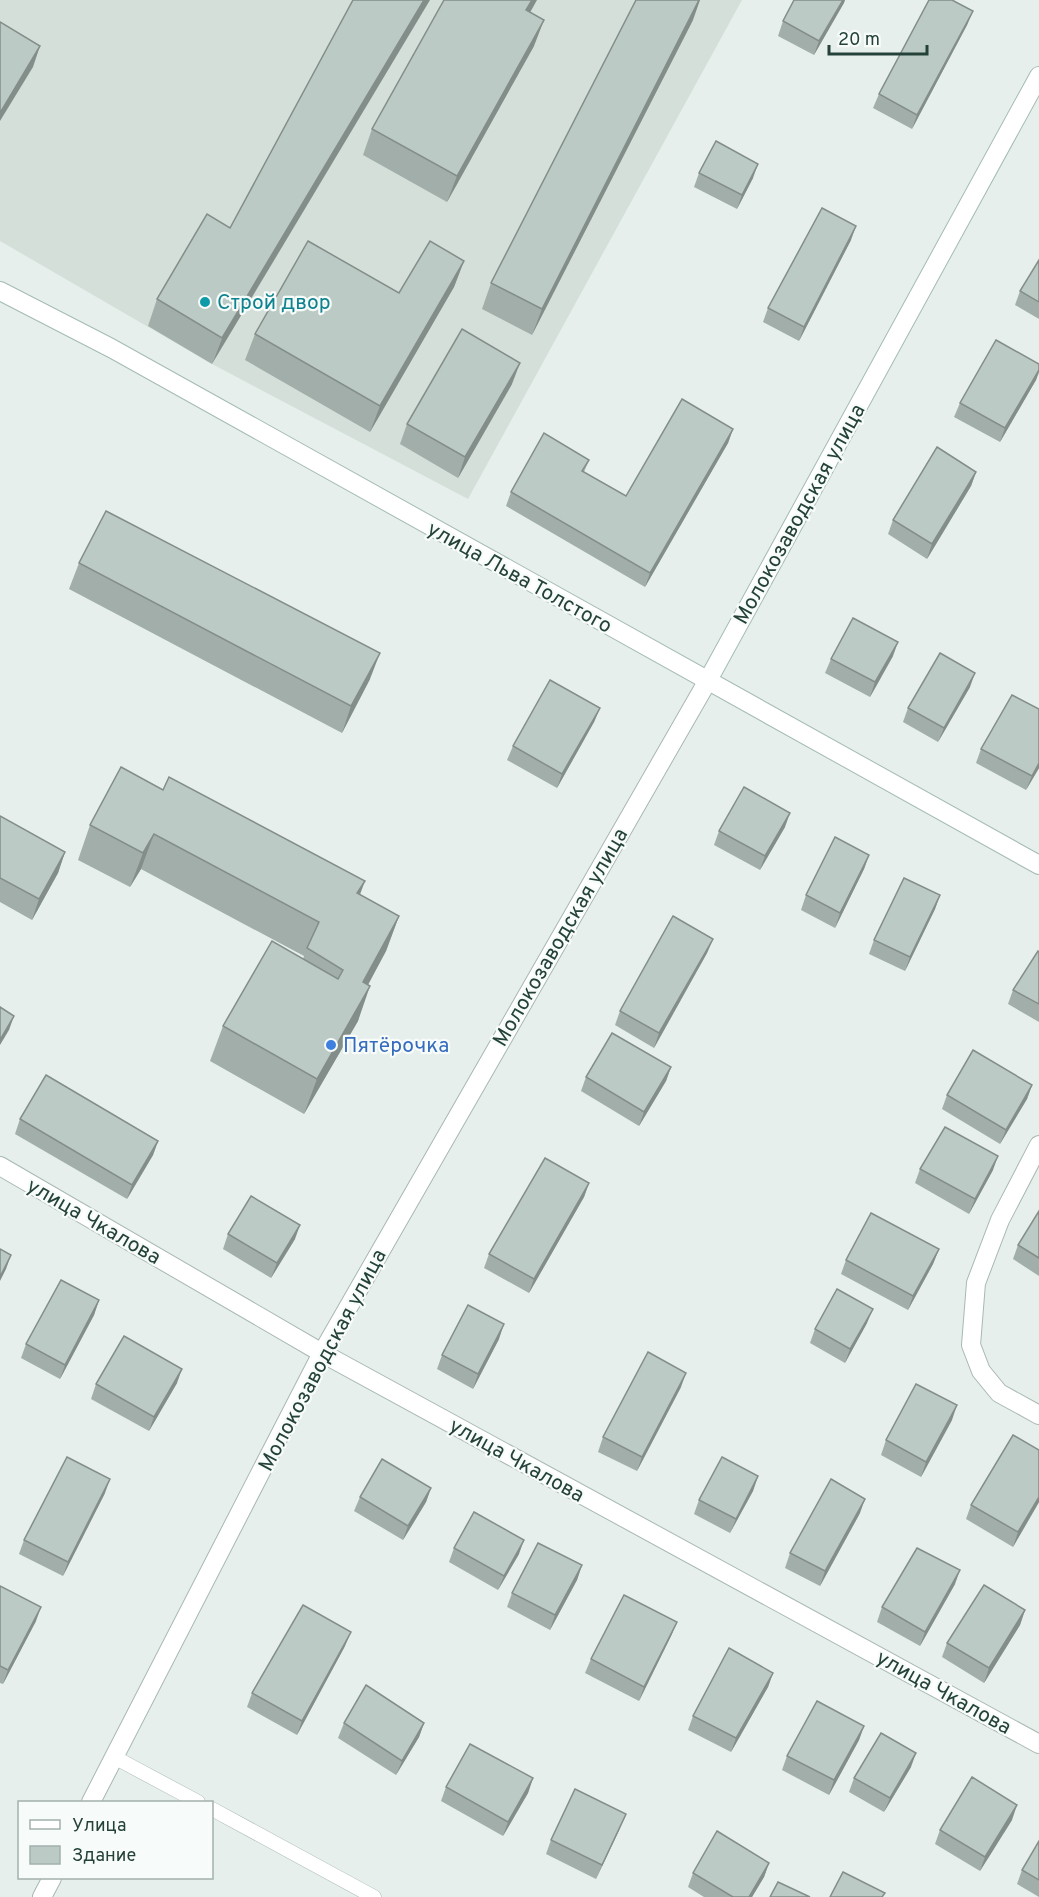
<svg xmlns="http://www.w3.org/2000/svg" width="1039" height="1897" font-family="Overpass,sans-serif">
	<rect width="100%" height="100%" fill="#e6efeb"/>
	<polygon fill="#d4dfda" points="0,0 742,0 468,499 212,364 0,241"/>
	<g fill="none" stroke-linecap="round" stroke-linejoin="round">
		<g stroke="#a8b8b2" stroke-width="15">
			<g id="lane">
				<polyline points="114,1757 198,1802"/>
				<polyline points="212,1809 374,1897"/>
			</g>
		</g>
		<g stroke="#a8b8b2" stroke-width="20">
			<g id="street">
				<polyline points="1039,1145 1000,1220 976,1283 971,1345 981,1371 999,1393 1039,1415"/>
				<polyline points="0,1166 322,1353 1039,1744"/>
				<polyline points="91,1802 322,1353 707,682"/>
				<polyline points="42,1897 52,1878"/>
			</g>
		</g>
		<g stroke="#a4bbb3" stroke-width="20">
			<g id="secondary">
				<polyline points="0,291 111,348 1039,865"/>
				<polyline points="707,682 1039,76"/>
			</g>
		</g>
		<use href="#lane" stroke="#fff" stroke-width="14"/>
		<use href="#street" stroke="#fff" stroke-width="18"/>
		<use href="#secondary" stroke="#fff" stroke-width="18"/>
	</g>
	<g fill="#a1aea9">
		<polygon points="353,0 212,364 148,326 157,299 230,228"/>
		<polygon points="794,0 845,0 814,55 778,36 783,21"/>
		<polygon points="973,11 967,25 912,129 873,108 879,94"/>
		<polygon points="693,20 532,335 482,309 491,283"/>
		<polygon points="534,46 447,202 363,155 372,129"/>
		<polygon points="699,173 753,178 737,209 694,187"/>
		<polygon points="851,240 799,341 763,322 768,308"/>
		<polygon points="1039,260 1039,319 1015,305 1020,291"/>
		<polygon points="464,261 454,287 370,432 245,360 255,334 399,293"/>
		<polygon points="1039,364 1039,373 1036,380 1000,442 954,417 960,403"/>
		<polygon points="512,384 458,478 400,444 407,424"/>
		<polygon points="733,429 728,443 645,587 506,506 511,492 589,460 584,472 626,496"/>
		<polygon points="976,472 971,486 927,559 888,534 893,520"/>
		<polygon points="79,563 370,679 342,733 69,589"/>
		<polygon points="893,656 870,697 825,673 831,659"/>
		<polygon points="970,687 938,742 903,722 908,708"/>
		<polygon points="600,708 594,722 557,788 507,760 513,746"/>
		<polygon points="1039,709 1039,768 1026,790 976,763 981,749"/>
		<polygon points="121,767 399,916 386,951 368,984 358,1021 304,1114 210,1061 223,1026 303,959 304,956 141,869 130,887 78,860 90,825"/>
		<polygon points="0,816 65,852 58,873 32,920 0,902"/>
		<polygon points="785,827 760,870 714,845 719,831"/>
		<polygon points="869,855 864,869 835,928 801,910 806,895"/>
		<polygon points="940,895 935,909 905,971 869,954 874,940"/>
		<polygon points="713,939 707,953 654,1048 615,1025 620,1011"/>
		<polygon points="1039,952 1039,1022 1008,1004 1013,990"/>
		<polygon points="671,1067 666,1081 639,1126 581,1091 586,1077"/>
		<polygon points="1032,1085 1027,1099 1000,1144 942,1109 947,1095"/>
		<polygon points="20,1119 158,1141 153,1155 127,1199 15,1134"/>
		<polygon points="920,1169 993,1170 969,1214 915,1183"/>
		<polygon points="589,1183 584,1197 529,1293 484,1268 489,1254"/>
		<polygon points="1039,1211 1039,1276 1013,1259 1018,1245"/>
		<polygon points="228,1234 295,1239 271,1278 223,1249"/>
		<polygon points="939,1249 933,1264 908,1310 841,1274 846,1260"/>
		<polygon points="99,1300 94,1315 60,1379 21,1358 26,1344"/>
		<polygon points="867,1323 845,1363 810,1343 815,1329"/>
		<polygon points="499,1339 473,1389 437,1369 442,1355"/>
		<polygon points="177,1383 149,1431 91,1399 96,1384"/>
		<polygon points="681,1387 637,1471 598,1452 603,1437"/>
		<polygon points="952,1420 921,1477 881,1455 886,1440"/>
		<polygon points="1039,1450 1039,1502 1013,1547 966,1519 971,1505"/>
		<polygon points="758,1476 753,1491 730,1533 694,1514 699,1500"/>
		<polygon points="431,1488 426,1502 403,1540 354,1511 360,1497"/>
		<polygon points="105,1493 63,1576 19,1554 24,1540"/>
		<polygon points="860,1513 820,1586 785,1568 790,1553"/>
		<polygon points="454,1548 519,1554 498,1590 449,1562"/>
		<polygon points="582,1565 577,1580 550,1630 507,1607 512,1593"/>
		<polygon points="955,1584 920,1646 877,1622 882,1607"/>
		<polygon points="0,1586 36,1621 3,1684 0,1683"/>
		<polygon points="1025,1610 1020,1625 984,1683 942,1657 947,1643"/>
		<polygon points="677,1622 671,1636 639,1701 585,1673 591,1659"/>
		<polygon points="345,1646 297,1735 247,1707 252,1693"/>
		<polygon points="773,1673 768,1687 731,1752 688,1730 693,1716"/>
		<polygon points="344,1723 424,1723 419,1737 396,1775 338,1738"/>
		<polygon points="864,1726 859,1740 829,1795 782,1770 787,1756"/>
		<polygon points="911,1767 884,1812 849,1792 854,1778"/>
		<polygon points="533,1778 528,1793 503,1836 441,1801 446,1787"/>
		<polygon points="1012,1820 980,1871 935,1844 940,1830"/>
		<polygon points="620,1828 596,1879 546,1854 551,1840"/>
		<polygon points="1039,1841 1039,1897 1017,1884 1022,1870"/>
		<polygon points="769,1863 764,1877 752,1897 704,1897 688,1887 693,1873"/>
	</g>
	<g fill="#838d89">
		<polygon points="424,0 430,0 212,364 222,338"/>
		<polygon points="532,0 537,0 517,36 526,10"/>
		<polygon points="699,0 700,0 693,20 532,335 542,309"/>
		<polygon points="843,0 845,0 844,3 814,55 819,41"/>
		<polygon points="973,11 967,25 912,129 917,115"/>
		<polygon points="544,20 534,46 447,202 457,176"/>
		<polygon points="40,46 33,67 0,121 0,113"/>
		<polygon points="758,164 753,178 737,209 742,195"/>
		<polygon points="856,226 851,240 799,341 804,327"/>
		<polygon points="464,261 454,287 370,432 380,406"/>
		<polygon points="520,363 512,384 458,478 465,457"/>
		<polygon points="1039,370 1036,380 1000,442 1005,428"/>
		<polygon points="733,429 728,443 645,587 650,573"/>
		<polygon points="976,472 971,486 927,559 932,544"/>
		<polygon points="898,642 893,656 870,697 875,682"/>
		<polygon points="380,653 370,679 342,733 351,706"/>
		<polygon points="975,673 970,687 938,742 944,728"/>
		<polygon points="600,708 594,722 557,788 562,774"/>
		<polygon points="1039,763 1039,768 1026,790 1032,776"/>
		<polygon points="790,813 785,827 760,870 765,856"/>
		<polygon points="154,834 141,869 130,887 143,853"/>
		<polygon points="65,852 58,873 32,920 39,899"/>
		<polygon points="869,855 864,869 835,928 840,913"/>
		<polygon points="365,881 352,916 357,893"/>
		<polygon points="940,895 935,909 905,971 910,957"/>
		<polygon points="399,916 386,951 351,1017 363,982"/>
		<polygon points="713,939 707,953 654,1048 659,1033"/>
		<polygon points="370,986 358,1021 304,1114 317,1079"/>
		<polygon points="14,1016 9,1030 0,1045 0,1040"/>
		<polygon points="671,1067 666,1081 639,1126 644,1112"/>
		<polygon points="1032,1085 1027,1099 1000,1144 1006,1130"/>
		<polygon points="158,1141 153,1155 127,1199 132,1185"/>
		<polygon points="998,1156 993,1170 969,1214 975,1199"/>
		<polygon points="589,1183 584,1197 529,1293 534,1279"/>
		<polygon points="300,1225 295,1239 271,1278 277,1263"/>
		<polygon points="939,1249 933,1264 908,1310 913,1296"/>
		<polygon points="11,1255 6,1269 0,1281 0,1277"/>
		<polygon points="99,1300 94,1315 60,1379 65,1365"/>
		<polygon points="873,1309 867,1323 845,1363 850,1349"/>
		<polygon points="504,1324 499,1339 473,1389 478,1374"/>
		<polygon points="182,1369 177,1383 149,1431 154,1417"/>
		<polygon points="686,1373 681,1387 637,1471 642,1457"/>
		<polygon points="957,1405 952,1420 921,1477 926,1462"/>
		<polygon points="758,1476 753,1491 730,1533 736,1519"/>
		<polygon points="110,1479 105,1493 63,1576 68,1562"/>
		<polygon points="431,1488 426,1502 403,1540 408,1526"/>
		<polygon points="1039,1497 1039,1502 1013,1547 1018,1532"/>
		<polygon points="865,1499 860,1513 820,1586 825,1571"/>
		<polygon points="524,1540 519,1554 498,1590 504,1576"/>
		<polygon points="582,1565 577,1580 550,1630 555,1615"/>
		<polygon points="960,1570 955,1584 920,1646 925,1632"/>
		<polygon points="41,1607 36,1621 3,1684 8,1670"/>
		<polygon points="1025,1610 1020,1625 984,1683 989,1668"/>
		<polygon points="677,1622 671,1636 639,1701 644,1687"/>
		<polygon points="351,1632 345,1646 297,1735 302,1721"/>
		<polygon points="773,1673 768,1687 731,1752 736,1738"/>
		<polygon points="424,1723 419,1737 396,1775 402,1761"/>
		<polygon points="864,1726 859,1740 829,1795 834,1780"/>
		<polygon points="916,1753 911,1767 884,1812 890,1798"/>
		<polygon points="533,1778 528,1793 503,1836 508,1822"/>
		<polygon points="1017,1805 1012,1820 980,1871 985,1857"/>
		<polygon points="626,1814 620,1828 596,1879 602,1865"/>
		<polygon points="769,1863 764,1877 752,1897 749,1897"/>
	</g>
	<g fill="#bbcac4" stroke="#838d89" stroke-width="1.5">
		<polygon points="353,0 424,0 222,338 157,299 207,214 230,228"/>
		<polygon points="444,0 532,0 526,10 544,20 457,176 372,129"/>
		<polygon points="636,0 699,0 542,309 491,283"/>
		<polygon points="794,0 843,0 819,41 783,21"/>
		<polygon points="929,0 952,0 973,11 917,115 879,94"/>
		<polygon points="0,22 40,46 0,113"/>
		<polygon points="716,141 758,164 742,195 699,173"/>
		<polygon points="822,208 856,226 804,327 768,308"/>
		<polygon points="308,241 399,293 430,241 464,261 380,406 255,334"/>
		<polygon points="1039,260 1039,302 1020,291"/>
		<polygon points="462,329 520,363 465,457 407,424"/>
		<polygon points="996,340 1039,364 1039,370 1005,428 960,403"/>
		<polygon points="682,399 733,429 650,573 511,492 544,433 589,460 582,471 626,496"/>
		<polygon points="937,447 976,472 932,544 893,520"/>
		<polygon points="106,511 380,653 351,706 79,563"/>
		<polygon points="853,618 898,642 875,682 831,659"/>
		<polygon points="940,653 975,673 944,728 908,708"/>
		<polygon points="550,680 600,708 562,774 513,746"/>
		<polygon points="1012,695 1039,709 1039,763 1032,776 981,749"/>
		<polygon points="121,767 163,790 169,777 365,881 357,893 399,916 363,982 370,986 317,1079 223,1026 272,941 338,979 343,970 307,948 319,922 154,834 143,853 90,825"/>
		<polygon points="744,787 790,813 765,856 719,831"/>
		<polygon points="0,816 65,852 39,899 0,878"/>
		<polygon points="835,837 869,855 840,913 806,895"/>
		<polygon points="904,878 940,895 910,957 874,940"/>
		<polygon points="673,916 713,939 659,1033 620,1011"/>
		<polygon points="1038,951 1039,952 1039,1004 1013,990"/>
		<polygon points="0,1007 14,1016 0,1040"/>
		<polygon points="612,1033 671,1067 644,1112 586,1077"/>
		<polygon points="973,1050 1032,1085 1006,1130 947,1095"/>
		<polygon points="46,1075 158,1141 132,1185 20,1119"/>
		<polygon points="945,1127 998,1156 975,1199 920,1169"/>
		<polygon points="545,1158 589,1183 534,1279 489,1254"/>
		<polygon points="251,1196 300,1225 277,1263 228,1234"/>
		<polygon points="1039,1211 1039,1258 1018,1245"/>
		<polygon points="871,1213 939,1249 913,1296 846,1260"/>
		<polygon points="0,1249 11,1255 0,1277"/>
		<polygon points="61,1280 99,1300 65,1365 26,1344"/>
		<polygon points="837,1289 873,1309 850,1349 815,1329"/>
		<polygon points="468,1305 504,1324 478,1374 442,1355"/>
		<polygon points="124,1336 182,1369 154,1417 96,1384"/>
		<polygon points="648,1352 686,1373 642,1457 603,1437"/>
		<polygon points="916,1384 957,1405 926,1462 886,1440"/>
		<polygon points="1013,1435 1039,1450 1039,1497 1018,1532 971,1505"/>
		<polygon points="67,1457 110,1479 68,1562 24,1540"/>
		<polygon points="722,1457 758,1476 736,1519 699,1500"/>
		<polygon points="382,1459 431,1488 408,1526 360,1497"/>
		<polygon points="831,1479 865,1499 825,1571 790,1553"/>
		<polygon points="474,1512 524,1540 504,1576 454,1548"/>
		<polygon points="538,1543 582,1565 555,1615 512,1593"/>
		<polygon points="917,1548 960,1570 925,1632 882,1607"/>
		<polygon points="984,1585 1025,1610 989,1668 947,1643"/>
		<polygon points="0,1586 41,1607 8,1670 0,1666"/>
		<polygon points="624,1595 677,1622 644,1687 591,1659"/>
		<polygon points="303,1605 351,1632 302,1721 252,1693"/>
		<polygon points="729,1648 773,1673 736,1738 693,1716"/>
		<polygon points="366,1685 424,1723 402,1761 344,1723"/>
		<polygon points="817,1701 864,1726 834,1780 787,1756"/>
		<polygon points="881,1733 916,1753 890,1798 854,1778"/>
		<polygon points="470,1744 533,1778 508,1822 446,1787"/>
		<polygon points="972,1777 1017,1805 985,1857 940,1830"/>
		<polygon points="575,1789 626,1814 602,1865 551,1840"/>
		<polygon points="717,1831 769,1863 749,1897 733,1897 693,1873"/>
		<polygon points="1039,1841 1039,1880 1022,1870"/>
		<polygon points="843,1872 885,1893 882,1897 830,1897"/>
		<polygon points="778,1882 810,1897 770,1897"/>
	</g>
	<circle fill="#0f9aa8" stroke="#f7fbf9" stroke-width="2" cx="205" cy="302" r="6"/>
	<circle fill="#3f7fe0" stroke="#f7fbf9" stroke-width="2" cx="331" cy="1045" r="6"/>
	<g text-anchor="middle" stroke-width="4.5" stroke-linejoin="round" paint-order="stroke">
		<g font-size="21" fill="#0d838f" stroke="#f7fbf9" text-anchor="start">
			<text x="217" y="309">Строй двор</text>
		</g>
		<g font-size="21" fill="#24423a" stroke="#f7fbf9">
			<text transform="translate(799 514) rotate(-61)" y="7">Молокозаводская улица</text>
			<text transform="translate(520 577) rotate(29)" y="7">улица Льва Толстого</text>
			<text transform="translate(560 937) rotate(-60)" y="7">Молокозаводская улица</text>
			<text transform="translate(94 1221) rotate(30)" y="7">улица Чкалова</text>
			<text transform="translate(322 1360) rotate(-62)" y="7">Молокозаводская улица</text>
			<text transform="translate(517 1460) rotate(29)" y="7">улица Чкалова</text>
			<text transform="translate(944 1692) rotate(29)" y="7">улица Чкалова</text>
		</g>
		<g font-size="21" fill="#366cbe" stroke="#f7fbf9" text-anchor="start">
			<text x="343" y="1052">Пятёрочка</text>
		</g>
	</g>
	<rect x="18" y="1801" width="195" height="78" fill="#f7fbf9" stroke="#a3b1ad" stroke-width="1.5"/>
	<rect x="30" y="1820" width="30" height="9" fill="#ffffff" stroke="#a3b1ad" stroke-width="1.5"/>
	<text x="72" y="1831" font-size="18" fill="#24423a">Улица</text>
	<rect x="30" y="1846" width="30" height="18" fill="#bbcac4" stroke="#a3b1ad" stroke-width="1.5"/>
	<text x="72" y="1861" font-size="18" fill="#24423a">Здание</text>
	<path d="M829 45v9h98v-9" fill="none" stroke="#24423a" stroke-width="3"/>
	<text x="838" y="45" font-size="18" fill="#24423a" stroke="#f7fbf9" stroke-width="4.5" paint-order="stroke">20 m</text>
</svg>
